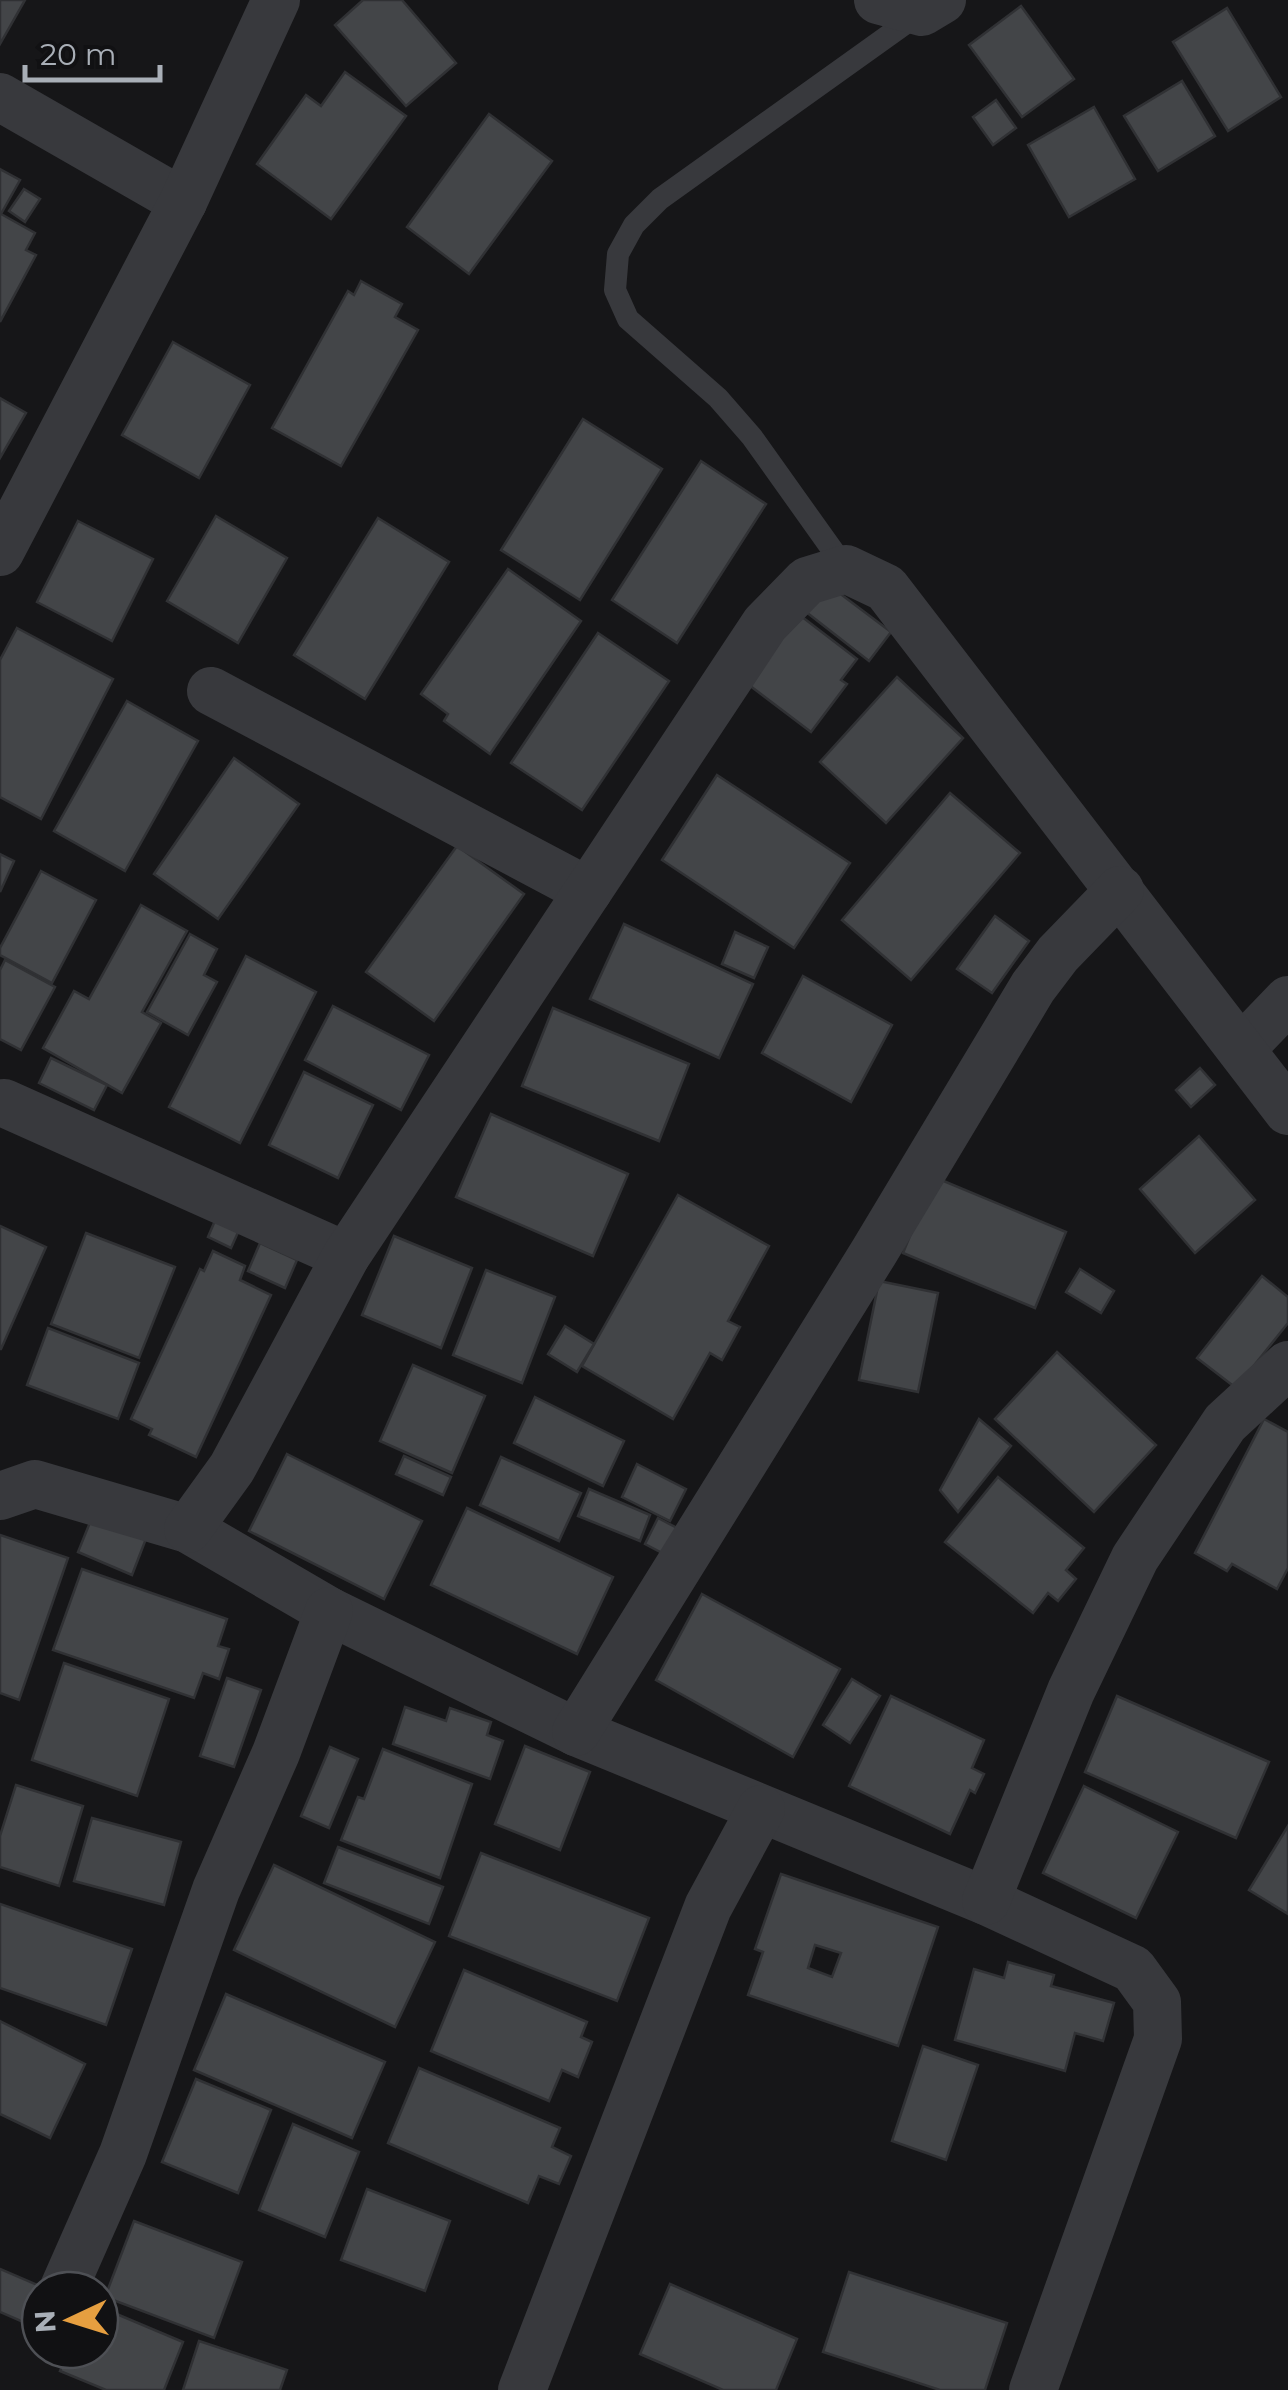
<svg xmlns="http://www.w3.org/2000/svg" width="1288" height="2390" font-family="Montserrat,sans-serif">
	<rect width="100%" height="100%" fill="#161618"/>
	<g fill="#434548" stroke="#303134" stroke-width="2.5" fill-rule="evenodd">
		<polygon points="0,0 25,0 0,44"/>
		<polygon points="363,0 402,0 456,63 406,106 335,25"/>
		<polygon points="1021,6 1074,79 1022,117 969,45"/>
		<polygon points="1227,8 1281,97 1228,131 1173,42"/>
		<polygon points="345,72 406,116 331,219 257,164 306,95 321,106"/>
		<polygon points="1182,81 1215,136 1158,171 1124,116"/>
		<polygon points="996,100 1016,128 993,145 973,117"/>
		<polygon points="1094,107 1135,179 1069,217 1028,145"/>
		<polygon points="489,114 552,161 469,274 407,227"/>
		<polygon points="0,169 20,180 1,214 35,233 26,250 36,255 0,322"/>
		<polygon points="24,189 40,199 25,222 9,211"/>
		<polygon points="361,281 402,304 395,317 418,330 341,466 272,428 348,291 354,295"/>
		<polygon points="173,342 250,385 199,478 122,435"/>
		<polygon points="0,398 26,413 0,458"/>
		<polygon points="583,419 662,469 580,600 501,550"/>
		<polygon points="701,461 766,504 677,643 612,600"/>
		<polygon points="216,516 287,558 238,643 167,601"/>
		<polygon points="378,518 449,562 365,699 294,655"/>
		<polygon points="78,521 153,559 112,641 37,602"/>
		<polygon points="508,569 581,621 490,754 444,721 448,714 421,694"/>
		<polygon points="822,580 891,632 869,661 801,608"/>
		<polygon points="797,613 857,659 841,680 847,684 811,732 745,682"/>
		<polygon points="17,628 113,679 41,819 0,797 0,660"/>
		<polygon points="598,633 669,681 582,810 511,763"/>
		<polygon points="897,677 963,738 886,823 820,762"/>
		<polygon points="127,701 198,741 125,871 54,831"/>
		<polygon points="234,758 299,804 218,919 154,874"/>
		<polygon points="717,775 850,863 794,948 662,860"/>
		<polygon points="950,793 1020,853 911,980 842,920"/>
		<polygon points="457,846 524,894 434,1021 366,972"/>
		<polygon points="0,854 14,861 0,892"/>
		<polygon points="41,871 96,900 52,983 0,955 0,948"/>
		<polygon points="141,905 187,931 142,1012 161,1023 122,1093 43,1048 74,991 89,999"/>
		<polygon points="995,916 1029,941 992,993 957,969"/>
		<polygon points="624,924 753,984 719,1058 590,999"/>
		<polygon points="735,932 768,947 754,978 722,964"/>
		<polygon points="190,934 217,949 204,975 217,982 188,1035 147,1012"/>
		<polygon points="246,956 316,992 240,1143 169,1107"/>
		<polygon points="5,960 55,987 21,1050 0,1039 0,970"/>
		<polygon points="803,976 892,1025 851,1102 762,1053"/>
		<polygon points="333,1006 429,1055 401,1110 305,1060"/>
		<polygon points="553,1008 689,1064 659,1141 522,1086"/>
		<polygon points="51,1058 107,1085 94,1110 39,1083"/>
		<polygon points="1200,1068 1215,1085 1191,1107 1176,1090"/>
		<polygon points="304,1072 373,1105 338,1178 269,1145"/>
		<polygon points="491,1114 628,1174 593,1256 456,1197"/>
		<polygon points="1199,1136 1255,1200 1195,1253 1140,1189"/>
		<polygon points="934,1177 1066,1232 1035,1308 903,1253"/>
		<polygon points="678,1195 769,1246 728,1321 740,1327 722,1360 710,1353 673,1419 582,1366"/>
		<polygon points="220,1209 244,1219 231,1248 208,1237"/>
		<polygon points="0,1226 46,1247 1,1349 0,1349"/>
		<polygon points="86,1233 175,1267 139,1358 51,1324"/>
		<polygon points="394,1236 472,1268 441,1348 362,1315"/>
		<polygon points="260,1243 297,1260 285,1288 248,1271"/>
		<polygon points="213,1251 245,1266 240,1280 271,1295 196,1457 149,1435 152,1429 131,1419 200,1269 204,1271"/>
		<polygon points="1080,1269 1114,1291 1101,1313 1066,1292"/>
		<polygon points="486,1270 555,1297 522,1383 453,1355"/>
		<polygon points="1262,1276 1288,1297 1288,1323 1236,1388 1197,1358"/>
		<polygon points="879,1281 938,1293 918,1392 859,1380"/>
		<polygon points="565,1326 594,1344 577,1372 548,1354"/>
		<polygon points="48,1328 139,1363 118,1419 27,1385"/>
		<polygon points="1057,1352 1156,1445 1094,1512 995,1419"/>
		<polygon points="413,1365 485,1396 452,1473 380,1441"/>
		<polygon points="535,1397 624,1441 603,1486 514,1443"/>
		<polygon points="979,1419 1011,1446 958,1512 940,1490"/>
		<polygon points="1264,1419 1288,1432 1288,1568 1277,1589 1232,1564 1227,1571 1195,1553"/>
		<polygon points="287,1454 422,1521 384,1599 249,1531"/>
		<polygon points="404,1456 451,1477 443,1495 396,1474"/>
		<polygon points="501,1457 581,1493 559,1541 480,1505"/>
		<polygon points="637,1464 686,1489 670,1521 622,1497"/>
		<polygon points="998,1477 1084,1548 1066,1570 1076,1579 1058,1601 1048,1593 1033,1613 945,1542"/>
		<polygon points="589,1489 650,1515 640,1541 578,1516"/>
		<polygon points="467,1508 613,1577 577,1654 431,1585"/>
		<polygon points="95,1510 149,1531 132,1575 78,1552"/>
		<polygon points="658,1518 679,1529 666,1555 645,1544"/>
		<polygon points="0,1535 68,1558 19,1700 0,1693"/>
		<polygon points="82,1569 227,1619 218,1646 229,1649 219,1679 203,1673 194,1698 53,1650"/>
		<polygon points="702,1594 840,1669 793,1757 656,1680"/>
		<polygon points="64,1663 169,1699 137,1796 32,1760"/>
		<polygon points="227,1678 261,1690 234,1767 200,1756"/>
		<polygon points="852,1679 880,1696 850,1743 823,1725"/>
		<polygon points="891,1696 984,1740 972,1768 984,1774 975,1793 970,1790 950,1834 849,1786"/>
		<polygon points="1117,1696 1269,1762 1236,1838 1085,1772"/>
		<polygon points="405,1707 446,1721 450,1708 491,1722 487,1735 503,1741 490,1779 393,1744"/>
		<polygon points="525,1746 590,1772 560,1850 495,1824"/>
		<polygon points="330,1747 358,1759 329,1828 301,1816"/>
		<polygon points="383,1749 472,1784 440,1878 341,1840 358,1797 364,1799"/>
		<polygon points="16,1785 83,1806 59,1886 0,1867 0,1836"/>
		<polygon points="1084,1786 1178,1832 1136,1918 1043,1873"/>
		<polygon points="92,1818 181,1842 164,1905 74,1881"/>
		<polygon points="1288,1826 1288,1914 1249,1890"/>
		<polygon points="338,1847 443,1887 429,1924 324,1883"/>
		<polygon points="481,1853 649,1918 617,2001 449,1936"/>
		<polygon points="274,1865 435,1942 395,2027 234,1950"/>
		<path d="M781,1874l157,53 -40,119 -150,-51 15,-43 -8,-3zM815,1945l26,8 -9,24 -24,-9z"/>
		<polygon points="0,1904 132,1949 106,2025 0,1988"/>
		<polygon points="1008,1962 1054,1975 1051,1986 1114,2003 1103,2041 1075,2033 1065,2071 955,2040 974,1969 1004,1978"/>
		<polygon points="464,1970 587,2022 581,2037 592,2042 578,2077 562,2070 549,2101 431,2051"/>
		<polygon points="226,1994 385,2062 352,2138 194,2070"/>
		<polygon points="0,2021 85,2064 50,2138 0,2114"/>
		<polygon points="923,2046 978,2065 946,2160 892,2141"/>
		<polygon points="419,2068 560,2128 552,2147 571,2156 559,2184 539,2176 528,2203 388,2143"/>
		<polygon points="196,2079 271,2110 238,2193 162,2162"/>
		<polygon points="293,2124 359,2152 325,2237 259,2210"/>
		<polygon points="367,2189 450,2221 425,2291 341,2260"/>
		<polygon points="134,2221 242,2262 214,2338 105,2297"/>
		<polygon points="0,2269 49,2290 40,2290 40,2320 37,2328 0,2312"/>
		<polygon points="849,2272 1007,2323 985,2390 940,2390 823,2352"/>
		<polygon points="670,2284 797,2339 776,2390 723,2390 640,2354"/>
		<polygon points="100,2307 183,2342 164,2390 106,2390 60,2371 69,2350 100,2350"/>
		<polygon points="199,2341 287,2370 280,2390 183,2390"/>
	</g>
	<g fill="none" stroke-linecap="round" stroke-linejoin="round">
		<polyline stroke="#38393d" stroke-width="22" points="846,569 752,437 718,398 628,319 615,290 618,254 634,225 660,199 920,13"/>
		<g stroke="#38393d" stroke-width="48">
			<polyline points="878,0 922,12 942,0"/>
			<polyline points="0,97 183,202"/>
			<polyline points="0,552 183,202 276,0"/>
			<polyline points="211,691 588,891"/>
			<polyline points="1242,1048 1288,1000"/>
			<polyline points="4,1103 346,1256"/>
			<polyline points="0,1496 35,1484 188,1529 329,1611 576,1732 986,1901 1133,1969 1157,2002 1158,2039 1033,2390"/>
			<polyline points="188,1529 232,1468 346,1256 765,624 807,581 846,569 886,588 1288,1111"/>
			<polyline points="576,1732 874,1252 1033,987 1058,954 1120,890"/>
			<polyline points="986,1901 1071,1691 1135,1558 1225,1423 1288,1365"/>
			<polyline points="63,2290 123,2154 216,1890 276,1753 329,1611"/>
			<polyline points="522,2390 708,1907 761,1809"/>
		</g>
	</g>
	<g transform="translate(70 2320) rotate(266)"><circle r="48" fill="#111113" stroke="#4e5055" stroke-width="2.5"/>
	<path d="M0-8L18 38L0 25L-18 38Z" fill="#e69f40"/>
	<text y="-15" font-size="28" font-weight="bold" text-anchor="middle" fill="#a9afb7">N</text>
	</g>
	<path d="M25 65v15h135v-15" fill="none" stroke="#a9afb7" stroke-width="5"/>
	<text x="40" y="65" font-size="30" fill="#a9afb7" stroke="#111113" stroke-width="8" paint-order="stroke">20 m</text>
</svg>
